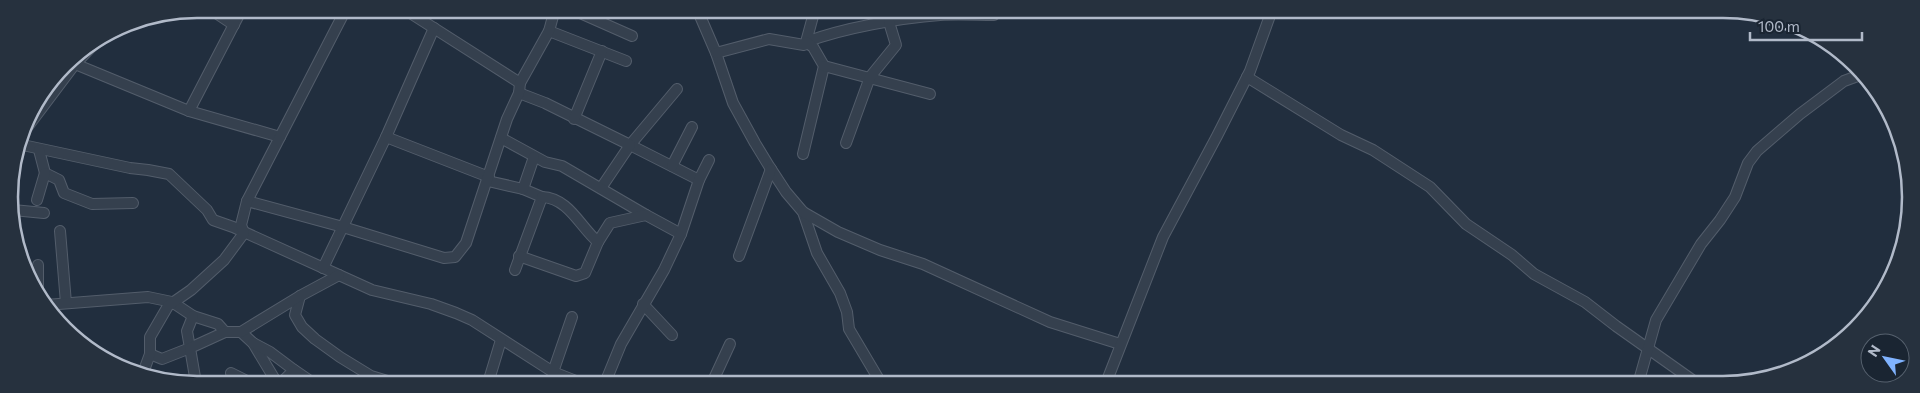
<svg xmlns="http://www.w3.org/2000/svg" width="1920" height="393" font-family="Commissioner,sans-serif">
	<rect width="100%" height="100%" fill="#212e3e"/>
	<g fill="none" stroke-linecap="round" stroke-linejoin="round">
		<g stroke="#535d6b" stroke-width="12">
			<g id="minor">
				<polyline points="210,9 234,25"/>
				<polyline points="404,9 520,83"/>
				<polyline points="571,9 632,36"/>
				<polyline points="697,9 716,53 733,103 755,143 769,166 786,192 803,212 817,253 840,293 847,312 849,329 881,383"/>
				<path d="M815,9l-9,33c37,-14 94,-24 134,-27 18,-1 36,0 54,0l5,-5"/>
				<polyline points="549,31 626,61"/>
				<polyline points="716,53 769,39 804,45 806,42 813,47 824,66 803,154"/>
				<polyline points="75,64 189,111 280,137"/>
				<polyline points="824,66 930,94"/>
				<polyline points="1247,77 1341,135 1373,150 1430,187 1466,224 1512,255 1534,274 1585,302 1616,326 1698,384"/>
				<polyline points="677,89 630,145 699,180"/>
				<polyline points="519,93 545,103 630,145 601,188"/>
				<polyline points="189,111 242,9"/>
				<polyline points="574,119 602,51"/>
				<polyline points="20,137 75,64 96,42"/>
				<polyline points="386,137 489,177"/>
				<polyline points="501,138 545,162 562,166 646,215"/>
				<polyline points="846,143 870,77 896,45 889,22"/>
				<polyline points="18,144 130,168 148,170 169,174 207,210 213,220 233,227 372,290 431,304 456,313 472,320 553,372 581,383"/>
				<polyline points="39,150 45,173 59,180 64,193 92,204 133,203"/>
				<polyline points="672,166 692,127"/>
				<polyline points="488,181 523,189 542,197 515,270"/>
				<polyline points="523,189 534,157"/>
				<polyline points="37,200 45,173"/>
				<polyline points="247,201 343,227 444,258 455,257 466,243 507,119 519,93 520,83 549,31 555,9"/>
				<polyline points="13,210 44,213"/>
				<polyline points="803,212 838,232 880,250 923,264 1050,322 1120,344"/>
				<polyline points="60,231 66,303"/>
				<polyline points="598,242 610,223 646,215 681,234"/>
				<path d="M519,256l57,20 9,-3 13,-31c-18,-15 -29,-44 -56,-45"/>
				<polyline points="739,256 771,169"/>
				<polyline points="38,265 38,290"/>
				<polyline points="323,268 386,137 434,28"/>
				<polyline points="300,296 295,315 302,327 315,339 340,357 371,376 394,383"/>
				<polyline points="643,304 672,335"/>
				<polyline points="46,305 148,297 172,302 193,316 218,324 225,332"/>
				<polyline points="241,332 253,343 277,383"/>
				<polyline points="253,343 270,352 294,370 281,383"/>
				<polyline points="150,354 162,359 190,348 187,331 193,316"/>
				<polyline points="294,370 313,383"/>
				<polyline points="553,372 572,317"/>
				<polyline points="143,373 150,354 150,337 168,306 191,290 224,260 244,233 241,225 247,201 346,9"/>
				<polyline points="231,373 251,383"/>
				<polyline points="196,383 190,348 225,332 241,332 300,296 339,275"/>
				<polyline points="488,383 501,340"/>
				<polyline points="605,383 621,344 664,270 681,234 699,180 709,160"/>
				<polyline points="712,383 730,344"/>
				<polyline points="1106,383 1163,237 1217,136 1250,71 1272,10"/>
				<polyline points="1638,384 1656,320 1701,244 1720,220 1735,197 1748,163 1757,151 1800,114 1844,81 1863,74"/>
			</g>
		</g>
		<use href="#minor" stroke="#35404e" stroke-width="10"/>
	</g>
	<path d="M0 0H1920V393H0ZM197 18H1723A179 179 0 0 1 1902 197V197A179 179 0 0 1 1723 376H197A179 179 0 0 1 18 197V197A179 179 0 0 1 197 18Z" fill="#26313e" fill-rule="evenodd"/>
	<path fill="none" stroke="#b1bac9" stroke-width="2.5" d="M197 18H1723A179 179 0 0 1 1902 197V197A179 179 0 0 1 1723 376H197A179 179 0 0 1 18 197V197A179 179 0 0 1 197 18Z"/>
	<g transform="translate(1885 358) rotate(303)"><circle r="24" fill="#1a2532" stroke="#56616e"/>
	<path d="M0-4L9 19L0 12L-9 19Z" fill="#80b3ff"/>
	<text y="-8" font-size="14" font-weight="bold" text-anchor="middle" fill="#b1bac9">N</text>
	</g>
	<path d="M1750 32v8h112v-8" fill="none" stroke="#b1bac9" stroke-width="2.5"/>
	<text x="1758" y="32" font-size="15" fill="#b1bac9" stroke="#1a2532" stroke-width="4" paint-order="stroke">100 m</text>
</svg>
